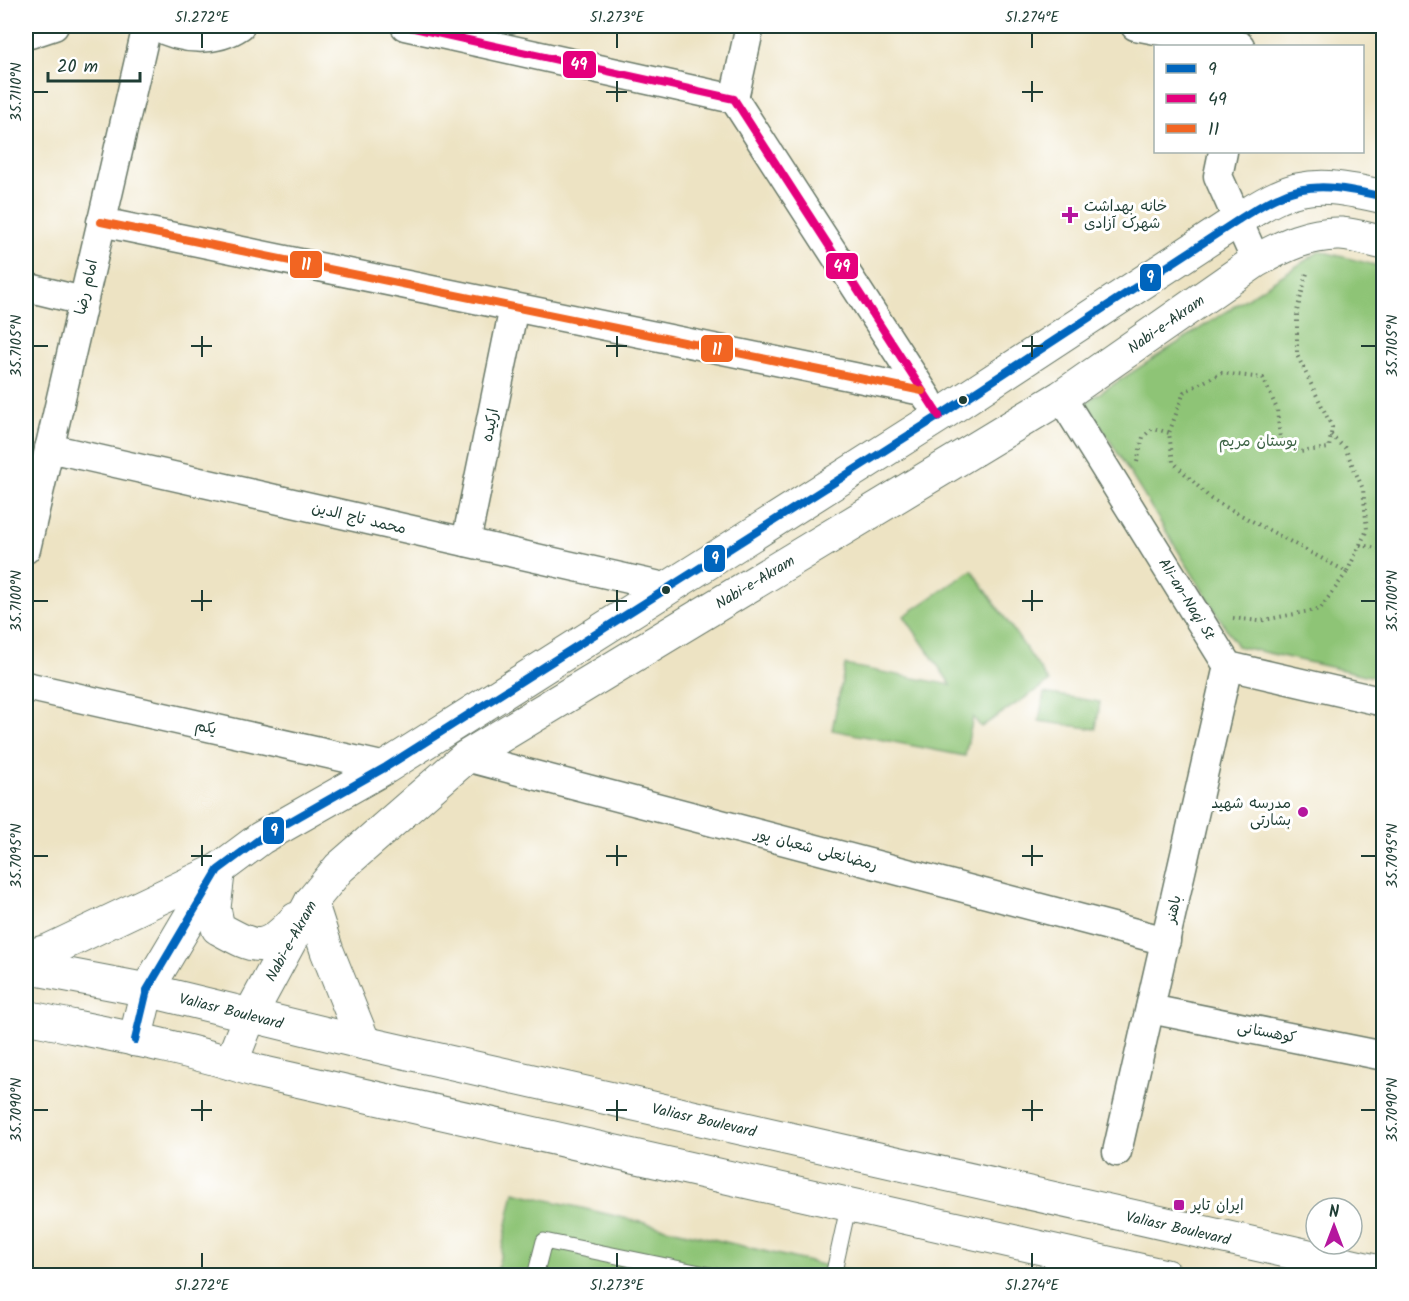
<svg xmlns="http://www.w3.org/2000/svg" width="1409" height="1301" font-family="Kalam,'Playpen Sans Arabic',sans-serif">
	<rect width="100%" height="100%" fill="#fff"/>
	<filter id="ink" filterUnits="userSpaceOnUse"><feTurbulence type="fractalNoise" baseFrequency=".0167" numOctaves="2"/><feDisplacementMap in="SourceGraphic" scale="12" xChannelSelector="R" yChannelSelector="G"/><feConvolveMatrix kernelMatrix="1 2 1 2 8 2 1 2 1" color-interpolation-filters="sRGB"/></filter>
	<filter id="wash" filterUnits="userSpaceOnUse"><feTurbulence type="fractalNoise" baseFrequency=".008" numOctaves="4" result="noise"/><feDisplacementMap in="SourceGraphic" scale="24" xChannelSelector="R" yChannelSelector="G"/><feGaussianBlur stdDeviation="1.35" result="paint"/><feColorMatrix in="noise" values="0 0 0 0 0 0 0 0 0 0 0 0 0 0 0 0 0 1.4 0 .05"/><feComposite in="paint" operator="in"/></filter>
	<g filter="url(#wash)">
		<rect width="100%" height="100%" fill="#ede3c3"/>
		<g fill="#8ec476" stroke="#568055" stroke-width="1.5">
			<polygon points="1320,251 1383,267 1383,679 1237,646 1086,402"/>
			<polygon points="972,570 1049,682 981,727 973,717 965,756 832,730 845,665 951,685 904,616"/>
			<polygon points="1044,693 1100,702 1096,729 1039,721"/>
			<polygon points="514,1192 865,1275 496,1276"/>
		</g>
	</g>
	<g filter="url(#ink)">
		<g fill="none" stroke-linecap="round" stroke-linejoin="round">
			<g stroke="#677766" stroke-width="17">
				<g id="lane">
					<polyline points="535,1276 544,1241 715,1276"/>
					<polyline points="833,1276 849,1203"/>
				</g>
			</g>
			<g stroke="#677766" stroke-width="31">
				<g id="street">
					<path d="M156,26c25,14 59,17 84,0"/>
					<polyline points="405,26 734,99 928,399"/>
					<polyline points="1135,26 1240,46"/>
					<polyline points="26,33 30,34 54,26"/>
					<polyline points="734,99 750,26"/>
					<polyline points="1223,152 1218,176 1256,261"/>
					<polyline points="101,222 922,391"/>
					<polyline points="26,287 83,301"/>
					<polyline points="1061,397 1228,666 1384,702"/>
					<polyline points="49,448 669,588"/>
					<polyline points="466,542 514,307"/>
					<polyline points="26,549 147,26"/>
					<polyline points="26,686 386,767"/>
					<polyline points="466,757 1166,941"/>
					<polyline points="1150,1009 1384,1056"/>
					<polyline points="1117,1152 1228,666"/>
				</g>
			</g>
			<g stroke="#677766" stroke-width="35">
				<g id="secondary">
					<path d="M218,874l-4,34 4,20c38,21 46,26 78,-9"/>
					<polyline points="311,902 327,951 364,1043"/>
					<polyline points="26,957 48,951 218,870"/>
					<polyline points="26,967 147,990 364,1043 1384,1273"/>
					<path d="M26,1017c76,16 155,29 230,54l910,205"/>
					<path d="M135,1040l12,-50 71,-120 43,-32 125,-71 553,-351 299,-196c13,-8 26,-17 40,-23 35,-17 70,-8 106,0"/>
					<path d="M231,1063l19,-48 61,-113 28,-34 127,-111 595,-360 195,-136c27,-15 53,-28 85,-27 14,1 29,6 43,9"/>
				</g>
			</g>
			<g stroke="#677766" stroke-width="4" stroke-dasharray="1.5 4.5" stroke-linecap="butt">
				<polyline points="1331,435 1345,448 1363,489 1367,530 1347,572"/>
				<polyline points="1137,462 1143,437 1153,428 1169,433"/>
				<polyline points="1360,545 1384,549"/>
				<polyline points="1233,618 1259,621 1320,609 1347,572 1211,499 1173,462 1169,433 1184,392 1221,373 1263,378 1277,409 1280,439 1299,452 1329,448 1332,427 1297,355 1297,311 1307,273"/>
			</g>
			<use href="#lane" stroke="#fff" stroke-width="15"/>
			<use href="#street" stroke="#fff" stroke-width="28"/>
			<use href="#secondary" stroke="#fff" stroke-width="33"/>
			<g stroke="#fff" stroke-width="12">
				<path id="bus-1" d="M135,1040l12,-50 71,-120 43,-32 125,-71 553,-351 299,-196c13,-8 26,-17 40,-23 35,-17 70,-8 106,0"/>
			</g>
			<g stroke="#fff" stroke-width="12">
				<polyline id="bus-2" points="405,26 734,99 939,416"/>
			</g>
			<g stroke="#fff" stroke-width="12">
				<polyline id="bus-3" points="101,222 922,391"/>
			</g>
			<use href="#bus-1" stroke="#0065bd" stroke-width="8"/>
			<use href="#bus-2" stroke="#e5007d" stroke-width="8"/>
			<use href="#bus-3" stroke="#f26522" stroke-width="8"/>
		</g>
	</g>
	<path fill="none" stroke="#1f3d34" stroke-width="2" d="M202,33v15M617,33v15M1032,33v15M617,81v21M1032,81v21M33,92h15M606,92h21M1022,92h21M202,336v21M617,336v21M1032,336v21M33,346h15M191,346h21M606,346h21M1022,346h21M1361,346h15M202,590v21M617,590v21M1032,590v21M33,601h15M191,601h21M606,601h21M1022,601h21M1361,601h15M202,845v21M617,845v21M1032,845v21M33,856h15M191,856h21M606,856h21M1022,856h21M1361,856h15M202,1100v21M617,1100v21M1032,1100v21M33,1110h15M191,1110h21M606,1110h21M1022,1110h21M1361,1110h15M202,1253v15M617,1253v15M1032,1253v15"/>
	<g fill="#b5179e" stroke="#fff" stroke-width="2">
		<path d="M1067 206h6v6h6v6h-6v6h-6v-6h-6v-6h6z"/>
		<circle cx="1303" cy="812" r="6"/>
		<rect x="1173" y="1199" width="12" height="12" rx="3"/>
	</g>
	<g fill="#1f3d34" stroke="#fff" stroke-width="2">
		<circle cx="963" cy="400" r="5"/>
		<circle cx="666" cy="590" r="5"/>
	</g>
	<g text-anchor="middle" stroke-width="6" stroke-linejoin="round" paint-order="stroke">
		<g font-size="15" fill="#1f3d34" stroke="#fff" text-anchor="start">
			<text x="1084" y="211">خانه بهداشت<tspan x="1084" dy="17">شهرک آزادی</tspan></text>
			<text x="1291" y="808" text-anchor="end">مدرسه شهید<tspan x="1291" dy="17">بشارتی</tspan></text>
			<text x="1191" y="1210">ایران تایر</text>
		</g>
		<g font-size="15" fill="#1f3d34" stroke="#fff">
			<text transform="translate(86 287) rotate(-77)" y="5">امام رضا</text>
			<text transform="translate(1166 324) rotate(-35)" y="5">Nabi-e-Akram</text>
			<text transform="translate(490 425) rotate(-78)" y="5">ارکیده</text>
			<text transform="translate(359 518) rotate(13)" y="5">محمد تاج الدین</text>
			<text transform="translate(755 582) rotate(-31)" y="5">Nabi-e-Akram</text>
			<text transform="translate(1187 599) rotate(58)" y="5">Ali-an-Naqi St</text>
			<text transform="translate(206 727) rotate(13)" y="5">یکم</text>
			<text transform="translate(816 849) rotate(15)" y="5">رمضانعلی شعبان پور</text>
			<text transform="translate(1173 909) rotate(-77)" y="5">باهنر</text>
			<text transform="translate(291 941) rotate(-61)" y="5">Nabi-e-Akram</text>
			<text transform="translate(231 1011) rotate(14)" y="5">Valiasr Boulevard</text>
			<text transform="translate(1267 1032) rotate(11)" y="5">کوهستانی</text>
			<text transform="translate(704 1120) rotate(13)" y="5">Valiasr Boulevard</text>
			<text transform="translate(1178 1228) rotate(13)" y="5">Valiasr Boulevard</text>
		</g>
		<g font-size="15" fill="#406648" stroke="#fff">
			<text x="1258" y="446">بوستان مریم</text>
		</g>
	</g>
	<g stroke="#fff" stroke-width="2">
		<rect x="562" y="50" width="35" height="29" rx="6" fill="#e5007d"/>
		<rect x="289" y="250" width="34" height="29" rx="6" fill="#f26522"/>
		<rect x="825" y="252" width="34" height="28" rx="6" fill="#e5007d"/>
		<rect x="1139" y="263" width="23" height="29" rx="6" fill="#0065bd"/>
		<rect x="700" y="334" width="34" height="29" rx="6" fill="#f26522"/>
		<rect x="703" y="544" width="23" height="29" rx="6" fill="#0065bd"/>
		<rect x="262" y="816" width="23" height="29" rx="6" fill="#0065bd"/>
	</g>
	<g font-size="16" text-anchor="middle" font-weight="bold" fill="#fff">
		<text x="579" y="70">49</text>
		<text x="306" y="270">11</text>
		<text x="842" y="272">49</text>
		<text x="1150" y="283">9</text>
		<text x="717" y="355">11</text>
		<text x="715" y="564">9</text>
		<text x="274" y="836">9</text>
	</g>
	<rect width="1409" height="1301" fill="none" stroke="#fff" stroke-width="66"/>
	<rect x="1154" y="45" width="210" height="108" fill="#ffffff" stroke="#a5b1ae" stroke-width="1.5"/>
	<rect x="1166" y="64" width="30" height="9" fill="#0065bd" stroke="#a5b1ae" stroke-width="1.5"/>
	<text x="1208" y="75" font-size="18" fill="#1f3d34">9</text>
	<rect x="1166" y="94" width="30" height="9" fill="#e5007d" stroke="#a5b1ae" stroke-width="1.5"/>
	<text x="1208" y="105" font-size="18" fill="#1f3d34">49</text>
	<rect x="1166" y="124" width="30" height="9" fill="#f26522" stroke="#a5b1ae" stroke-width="1.5"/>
	<text x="1208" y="135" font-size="18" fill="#1f3d34">11</text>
	<g transform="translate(1334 1226)"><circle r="28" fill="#ffffff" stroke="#a5b1ae" stroke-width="1.5"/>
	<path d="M0-4.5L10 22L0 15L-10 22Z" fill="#b5179e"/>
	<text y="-9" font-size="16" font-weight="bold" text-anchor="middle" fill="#1f3d34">N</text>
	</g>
	<path d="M48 72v9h92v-9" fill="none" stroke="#1f3d34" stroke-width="3"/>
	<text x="57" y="72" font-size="18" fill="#1f3d34" stroke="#ffffff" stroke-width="4.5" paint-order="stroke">20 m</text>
	<rect x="33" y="33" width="1343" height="1235" fill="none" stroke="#1f3d34" stroke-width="2"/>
	<g font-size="15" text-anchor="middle" fill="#1f3d34">
		<text x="202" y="22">51.272°E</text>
		<text x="617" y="22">51.273°E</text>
		<text x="1032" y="22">51.274°E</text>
		<text transform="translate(16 92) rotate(-90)" y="5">35.7110°N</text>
		<text transform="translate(16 346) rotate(-90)" y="5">35.7105°N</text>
		<text transform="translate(1392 346) rotate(-90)" y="5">35.7105°N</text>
		<text transform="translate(16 601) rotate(-90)" y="5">35.7100°N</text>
		<text transform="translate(1392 601) rotate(-90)" y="5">35.7100°N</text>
		<text transform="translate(16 856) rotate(-90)" y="5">35.7095°N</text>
		<text transform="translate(1392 856) rotate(-90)" y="5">35.7095°N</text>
		<text transform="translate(16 1110) rotate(-90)" y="5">35.7090°N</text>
		<text transform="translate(1392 1110) rotate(-90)" y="5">35.7090°N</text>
		<text x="202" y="1290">51.272°E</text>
		<text x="617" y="1290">51.273°E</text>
		<text x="1032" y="1290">51.274°E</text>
	</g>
</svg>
